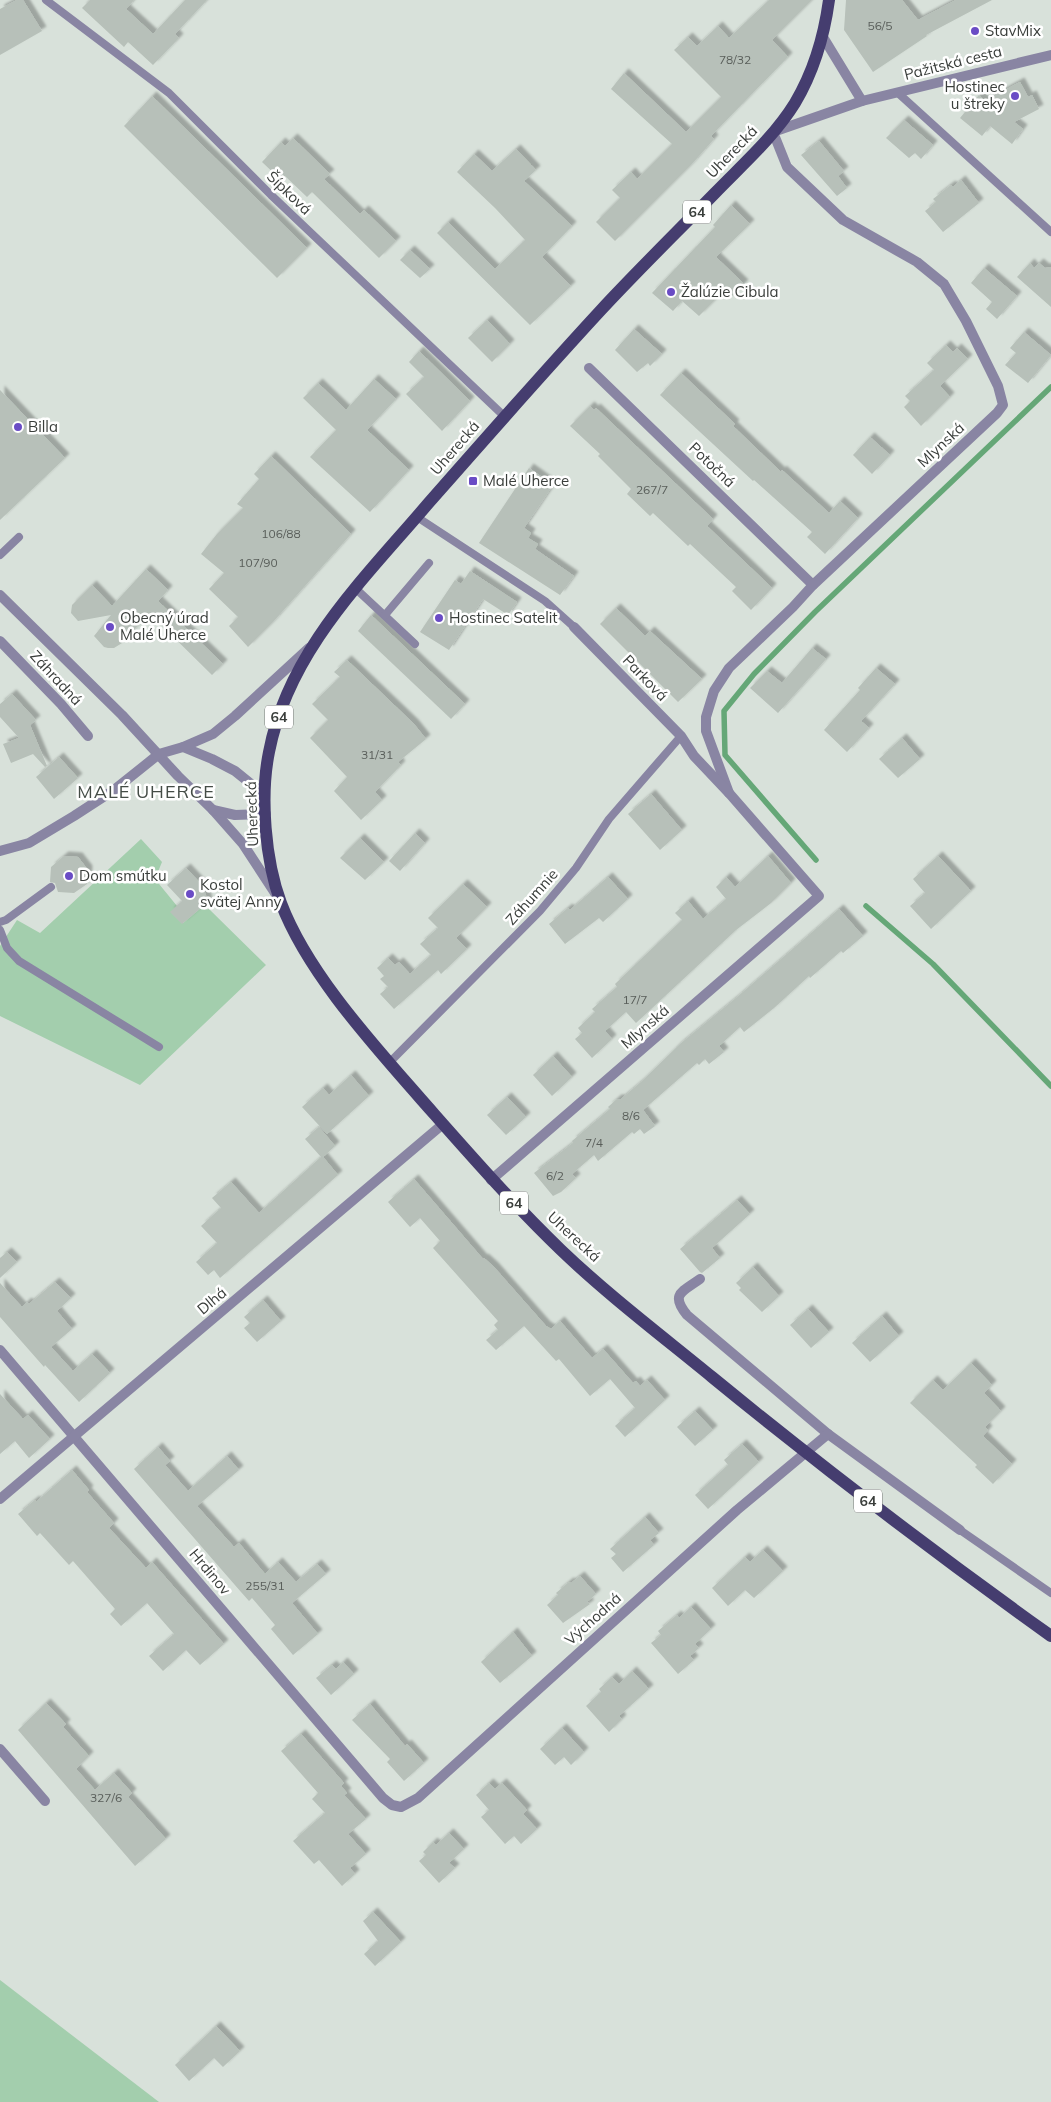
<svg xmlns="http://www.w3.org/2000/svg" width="1051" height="2102" font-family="Mulish,sans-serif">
	<defs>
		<filter id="shadow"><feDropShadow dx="4.5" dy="-4.5" stdDeviation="1" flood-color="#0004"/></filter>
	</defs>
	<rect width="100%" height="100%" fill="#d8e1da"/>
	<g fill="#a3cead">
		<polygon points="141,839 162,862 155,879 177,906 183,923 202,907 204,910 209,909 266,965 140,1085 0,1016 0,946 17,920 40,933"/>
		<polygon points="0,1980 159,2102 0,2102"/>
	</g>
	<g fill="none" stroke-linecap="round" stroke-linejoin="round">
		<g stroke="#65a777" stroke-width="5.5">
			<polyline points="816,860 725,755 724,711 754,674 815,612 1051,387"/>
			<polyline points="866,906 933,964 1051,1086"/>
		</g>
	</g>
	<g fill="#b7c0b9" filter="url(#shadow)">
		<polygon points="17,0 23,0 42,31 0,55 0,9"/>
		<polygon points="90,0 134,0 126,9 153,34 185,0 207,0 175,34 179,38 153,65 128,42 124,47 82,8"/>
		<polygon points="769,0 812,0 772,40 788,57 711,136 714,139 691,165 615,241 596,222 620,198 612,190 631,172 637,179 672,144 611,89 624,73 686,132 721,97 674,50 688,37 697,46 718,26 729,38"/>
		<polygon points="846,0 902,0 918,20 956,0 992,0 926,35 927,36 873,72 844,30"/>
		<polygon points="1020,82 1028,97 1032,95 1039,109 1014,122 1023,129 1012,144 990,126 982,136 960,118 979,95 985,101"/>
		<polygon points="152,96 307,248 277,278 124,126"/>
		<polygon points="904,120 933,145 921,159 915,153 909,158 886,138"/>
		<polygon points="293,138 330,174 324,179 360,214 364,210 396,241 379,258 312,192 307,197 285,176 281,180 262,162 281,142 285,146"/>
		<polygon points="819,141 844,171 838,176 847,188 837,196 801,155"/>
		<polygon points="516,149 536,170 524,181 572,226 542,257 571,286 530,325 437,233 448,222 495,269 525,240 495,208 457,172 474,154 492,171"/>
		<polygon points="961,180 979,203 943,232 925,211 936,202 933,199 951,185 953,187"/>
		<polygon points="731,205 750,224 716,257 744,284 730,298 723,292 699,316 682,301 673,311 652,293 715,227 713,225"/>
		<polygon points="410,250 430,269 420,278 400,260"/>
		<polygon points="1030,263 1034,268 1039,263 1045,268 1051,267 1051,307 1017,277"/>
		<polygon points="984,268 1017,296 997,319 986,309 992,302 971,283"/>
		<polygon points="487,320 510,344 492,362 468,338"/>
		<polygon points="634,329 662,354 650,366 648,363 637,372 615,350"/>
		<polygon points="1024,332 1051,355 1028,383 1005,365 1016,353 1010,348"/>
		<polygon points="946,345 953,352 957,348 968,359 940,386 950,397 921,426 904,407 910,401 905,396 934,370 927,363"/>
		<polygon points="419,351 470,401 442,431 406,394 424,377 409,362"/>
		<polygon points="681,373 735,424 733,426 781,472 782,470 829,513 840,501 858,518 825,554 807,537 812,532 754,480 753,481 660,395"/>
		<polygon points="374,379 396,399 367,430 409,470 370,512 310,457 336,430 303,398 318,383 346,410"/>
		<polygon points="0,390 65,458 0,520"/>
		<polygon points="590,406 594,410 596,408 713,519 707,526 772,588 751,610 732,591 736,587 690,544 688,546 653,513 650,516 627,494 631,489 598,456 600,454 570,426"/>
		<polygon points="870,437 890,455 872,474 853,455"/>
		<polygon points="271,456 351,534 273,622 248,647 229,626 238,617 209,589 224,573 201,554 217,534 243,508 237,504 259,479 254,474"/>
		<polygon points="529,468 553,485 524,528 531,533 528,538 538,544 535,549 574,576 560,595 479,543"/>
		<polygon points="146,569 168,590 158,601 223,664 212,675 149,613 122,643 114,648 108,648 104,647 94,636 111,615 78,621 71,613 72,605 92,585 112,606"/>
		<polygon points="470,571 517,602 508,615 483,599 449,650 420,632 455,580 461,584"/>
		<polygon points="616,608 645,636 650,631 702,679 678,702 600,624"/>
		<polygon points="371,615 465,704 451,719 358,631"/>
		<polygon points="812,648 826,659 778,713 750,688 767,671 782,683"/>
		<polygon points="347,660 414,724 426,739 398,762 401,765 375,792 382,800 361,820 334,791 347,777 310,738 328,720 312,704 340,677 334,672"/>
		<polygon points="876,668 895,684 861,721 869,728 847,752 824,730 860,690 858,688"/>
		<polygon points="12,694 36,720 30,725 47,766 45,767 33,754 11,763 3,744 19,738 0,717 0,704"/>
		<polygon points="902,738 920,759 898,778 879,759"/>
		<polygon points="59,757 78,778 54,799 36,777"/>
		<polygon points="651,794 682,830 660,850 628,814"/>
		<polygon points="415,833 425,843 400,871 389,861"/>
		<polygon points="360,838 384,862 365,880 340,858"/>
		<polygon points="64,856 78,857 88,870 87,884 74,893 58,892 55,883 50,882 51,867"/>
		<polygon points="768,856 791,883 771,903 736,930 636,1023 626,1012 605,1031 612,1039 592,1058 575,1039 582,1033 578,1028 595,1012 592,1009 617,987 615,984 682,920 675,913 688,901 703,919 726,899 716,887 726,877 735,887"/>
		<polygon points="938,856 971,891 931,929 910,906 925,893 913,879"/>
		<polygon points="186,868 203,886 208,902 182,924 170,912 182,901 167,885"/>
		<polygon points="608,877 628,899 603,922 599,918 565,944 549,924 568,908 570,910"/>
		<polygon points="463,884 487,907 456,938 467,949 441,974 438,970 394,1009 380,994 388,987 380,979 384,976 377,968 388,958 395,965 399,962 410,974 431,955 420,944 438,928 428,918"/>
		<polygon points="839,909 863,936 843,953 841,951 810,978 809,976 774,1008 744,1032 740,1027 719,1046 724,1052 709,1064 705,1059 699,1065 697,1063 643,1110 655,1126 644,1134 640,1129 634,1134 632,1132 598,1161 594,1155 572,1174 576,1178 561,1192 553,1196 534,1173 573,1143 572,1141 610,1109 608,1107 617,1099 621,1099 641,1082 680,1044 736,998"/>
		<polygon points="553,1056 572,1077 552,1096 533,1075"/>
		<polygon points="351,1075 369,1096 327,1134 302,1107 323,1088 329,1095"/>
		<polygon points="507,1097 526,1117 506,1135 487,1115"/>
		<polygon points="319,1127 335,1146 323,1157 338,1175 220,1278 214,1270 208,1275 196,1262 217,1243 201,1226 221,1208 212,1198 231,1182 259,1213 321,1157 305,1139"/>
		<polygon points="414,1179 483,1259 484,1258 494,1267 546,1326 551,1329 560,1321 592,1358 603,1349 633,1383 636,1381 640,1386 647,1380 665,1400 625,1437 615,1426 635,1408 610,1379 590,1396 559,1359 556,1361 524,1326 496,1350 486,1340 498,1330 494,1325 498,1321 433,1248 440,1241 420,1218 410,1227 388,1202"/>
		<polygon points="737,1200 750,1214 712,1248 720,1258 702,1273 700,1272 680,1249"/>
		<polygon points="7,1252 17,1262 0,1278 0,1258"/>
		<polygon points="753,1267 779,1296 762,1312 739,1290 741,1288 736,1283"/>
		<polygon points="55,1282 71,1298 57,1311 72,1329 51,1347 73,1371 92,1354 110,1373 79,1402 45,1365 44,1367 0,1317 0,1283 22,1307 27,1302 29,1304"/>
		<polygon points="263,1300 281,1321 257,1342 244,1328 250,1323 244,1317"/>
		<polygon points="808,1309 829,1332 811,1348 790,1325"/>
		<polygon points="882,1316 899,1336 870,1362 852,1343"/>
		<polygon points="971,1363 992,1385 984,1393 1001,1411 985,1427 988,1430 983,1436 1012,1464 993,1484 975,1467 977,1465 910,1403 933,1380 943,1390"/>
		<polygon points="0,1394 23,1419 28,1415 50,1439 29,1458 15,1441 0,1454"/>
		<polygon points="695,1411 713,1430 695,1446 677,1427"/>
		<polygon points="742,1444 759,1462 708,1509 695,1495 728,1465 724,1460"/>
		<polygon points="158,1447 170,1461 165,1465 188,1491 227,1456 239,1470 197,1506 234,1547 239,1543 265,1574 278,1562 296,1582 317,1564 326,1574 292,1603 318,1634 293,1655 271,1629 275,1625 252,1598 249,1601 241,1592 134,1469"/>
		<polygon points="72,1470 89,1490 87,1492 114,1523 109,1528 146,1568 152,1562 224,1644 200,1665 186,1650 163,1671 149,1656 174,1634 147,1603 121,1626 110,1614 115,1609 73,1561 69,1565 40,1533 37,1536 18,1514 35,1500 36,1502"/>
		<polygon points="645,1517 659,1533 650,1540 654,1545 623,1572 611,1558 616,1554 610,1549"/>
		<polygon points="763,1550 783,1571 754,1598 745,1590 728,1606 712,1588 745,1557 750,1562"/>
		<polygon points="580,1576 596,1594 587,1602 590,1604 563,1623 547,1605 558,1595 556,1593 569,1582 571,1583"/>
		<polygon points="691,1607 711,1629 695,1644 699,1648 690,1656 694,1660 678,1674 651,1643 661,1635 658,1631 677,1615 679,1618"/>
		<polygon points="513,1632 532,1656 500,1683 481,1662"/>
		<polygon points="343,1662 354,1674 331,1695 316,1678 332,1665 336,1669"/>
		<polygon points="632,1671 649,1689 619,1716 622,1719 609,1732 586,1706 601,1692 599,1689 612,1677 619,1684"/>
		<polygon points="46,1703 66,1724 63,1727 89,1756 76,1769 95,1790 114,1773 132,1793 128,1797 166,1839 135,1866 18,1730"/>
		<polygon points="370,1704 405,1746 407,1744 424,1763 404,1781 387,1762 390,1759 352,1720"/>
		<polygon points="562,1728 584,1752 571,1765 564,1757 555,1765 540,1749"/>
		<polygon points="301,1734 344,1783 341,1786 347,1793 344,1795 366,1819 348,1834 366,1854 350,1868 355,1874 342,1886 319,1860 314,1864 293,1841 325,1813 312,1799 318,1793 281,1751"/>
		<polygon points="489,1783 495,1789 502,1783 527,1810 523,1814 537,1829 521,1844 514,1836 505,1844 481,1817 489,1810 476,1795"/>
		<polygon points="449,1833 464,1849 449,1863 455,1868 439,1883 419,1861 426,1855 423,1852 433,1842 436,1845"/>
		<polygon points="373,1912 401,1942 375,1966 364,1954 378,1941 363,1921"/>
		<polygon points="216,2026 240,2051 223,2067 214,2058 189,2081 175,2065"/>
	</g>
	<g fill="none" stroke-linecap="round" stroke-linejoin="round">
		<g stroke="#8985a3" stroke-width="8">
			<polyline points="46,0 169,93 271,195 504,416"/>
			<polyline points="898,93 1051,232"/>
			<polyline points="417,517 545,601 574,627"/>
			<polyline points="0,555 19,537"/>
			<polyline points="355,588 415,644"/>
			<polyline points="385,615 429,563"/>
			<polyline points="0,922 6,920 51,887"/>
			<polyline points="0,930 7,948 19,961 159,1047"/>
			<polyline points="389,1063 540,911 576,868 609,819 681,736"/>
			<polyline points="960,1530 1051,1593"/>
		</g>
		<g stroke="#8985a3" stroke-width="10">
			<polyline points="823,37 862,101"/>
			<polyline points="589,368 813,585"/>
			<polyline points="0,595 122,715 178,776 213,810 243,844 275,893"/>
			<polyline points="0,641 61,704 88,736"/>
			<polyline points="183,747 212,759 235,771 265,795"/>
			<polyline points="729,793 706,731 706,717 714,691 729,668 793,607 813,585 997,413 1003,405 998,386 966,321 944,284 917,262 843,220 787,167 773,132 862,101 1051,55"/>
			<polyline points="213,810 235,815 266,814"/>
			<polyline points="0,851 29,843 74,816 114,790 159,754 183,747 213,734 235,716 309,648"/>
			<polyline points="491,1180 819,896 729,793 694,756 681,736 574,627"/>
			<path d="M700,1279c-18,13 -30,15 -13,36l141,119 132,96"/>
			<polyline points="0,1350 383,1798 392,1805 401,1807 418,1798 737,1510 828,1434"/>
			<polyline points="0,1499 443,1124"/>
			<polyline points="0,1749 45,1801"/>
		</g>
		<path stroke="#453d6f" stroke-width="12" d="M829,0c-5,37 -15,71 -34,103 -21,34 -52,61 -80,90 -38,39 -77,77 -114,117 -60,65 -117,130 -175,196 -63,74 -138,146 -157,246 -9,44 -4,108 12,151 26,69 91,140 139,195 46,52 91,104 141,152 47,45 101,86 151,127 110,90 223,176 339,259"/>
	</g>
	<g fill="#6a4cc5" stroke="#fff" stroke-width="2">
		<circle cx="975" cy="31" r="5"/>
		<circle cx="1015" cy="96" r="5"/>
		<circle cx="671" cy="292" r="5"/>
		<circle cx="18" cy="427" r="5"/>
		<rect x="468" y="476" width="10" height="10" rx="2.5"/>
		<circle cx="439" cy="618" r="5"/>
		<circle cx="110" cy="627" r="5"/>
		<circle cx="69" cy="876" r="5"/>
		<circle cx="190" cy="894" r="5"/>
	</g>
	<g text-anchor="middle" stroke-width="5" stroke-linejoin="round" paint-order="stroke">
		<g font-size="12" fill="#595e5a">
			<text x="880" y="30">56/5</text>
			<text x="735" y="64">78/32</text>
			<text x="652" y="494">267/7</text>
			<text x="281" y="538">106/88</text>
			<text x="258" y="567">107/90</text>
			<text x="377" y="759">31/31</text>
			<text x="635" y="1004">17/7</text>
			<text x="631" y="1120">8/6</text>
			<text x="594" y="1147">7/4</text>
			<text x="555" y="1180">6/2</text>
			<text x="265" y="1590">255/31</text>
			<text x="106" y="1802">327/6</text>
		</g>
		<g fill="#fff" stroke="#757876" stroke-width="1">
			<rect x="683" y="200.5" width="28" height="23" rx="4"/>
			<rect x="265" y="705.5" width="28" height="23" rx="4"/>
			<rect x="500" y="1191.5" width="28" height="23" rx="4"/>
			<rect x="854" y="1489.5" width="28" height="23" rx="4"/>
		</g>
		<g font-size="14" font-weight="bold" fill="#3a3e3b">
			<text x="697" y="217">64</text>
			<text x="279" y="722">64</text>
			<text x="514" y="1208">64</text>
			<text x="868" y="1506">64</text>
		</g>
		<g font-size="15" fill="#3a3e3b" stroke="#fff" text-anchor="start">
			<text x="985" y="36">StavMix</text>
			<text x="1005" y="92" text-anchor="end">Hostinec<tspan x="1005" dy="17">u štreky</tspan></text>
			<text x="681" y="297">Žalúzie Cibula</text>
			<text x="28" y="432">Billa</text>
			<text x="483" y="486">Malé Uherce</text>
			<text x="120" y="623">Obecný úrad<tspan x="120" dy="17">Malé Uherce</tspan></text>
			<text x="449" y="623">Hostinec Satelit</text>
			<text x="79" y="881">Dom smútku</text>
			<text x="200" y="890">Kostol<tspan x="200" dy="17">svätej Anny</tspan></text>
		</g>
		<g font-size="15" fill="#3a3e3b" stroke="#fff">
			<text transform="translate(953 63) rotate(-14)" y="5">Pažitská cesta</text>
			<text transform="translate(732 152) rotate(-46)" y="5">Uherecká</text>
			<text transform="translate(289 193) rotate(44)" y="5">Šípková</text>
			<text transform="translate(941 445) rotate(-43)" y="5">Mlynská</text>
			<text transform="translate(455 448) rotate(-49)" y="5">Uherecká</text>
			<text transform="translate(712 465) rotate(44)" y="5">Potočná</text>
			<text transform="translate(56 678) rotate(47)" y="5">Záhradná</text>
			<text transform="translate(645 678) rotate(46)" y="5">Parková</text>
			<text transform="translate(252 814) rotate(-92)" y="5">Uherecká</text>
			<text transform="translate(532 897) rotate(-48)" y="5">Záhumnie</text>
			<text transform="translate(645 1027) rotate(-41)" y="5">Mlynská</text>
			<text transform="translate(574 1237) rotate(43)" y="5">Uherecká</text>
			<text transform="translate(212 1301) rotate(-40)" y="5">Dlhá</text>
			<text transform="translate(210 1572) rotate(50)" y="5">Hrdinov</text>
			<text transform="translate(593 1619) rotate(-42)" y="5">Východná</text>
		</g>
		<g font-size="18" letter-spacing="1" fill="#444c46" stroke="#fff">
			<text x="146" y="798">MALÉ UHERCE</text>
		</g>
	</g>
</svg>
